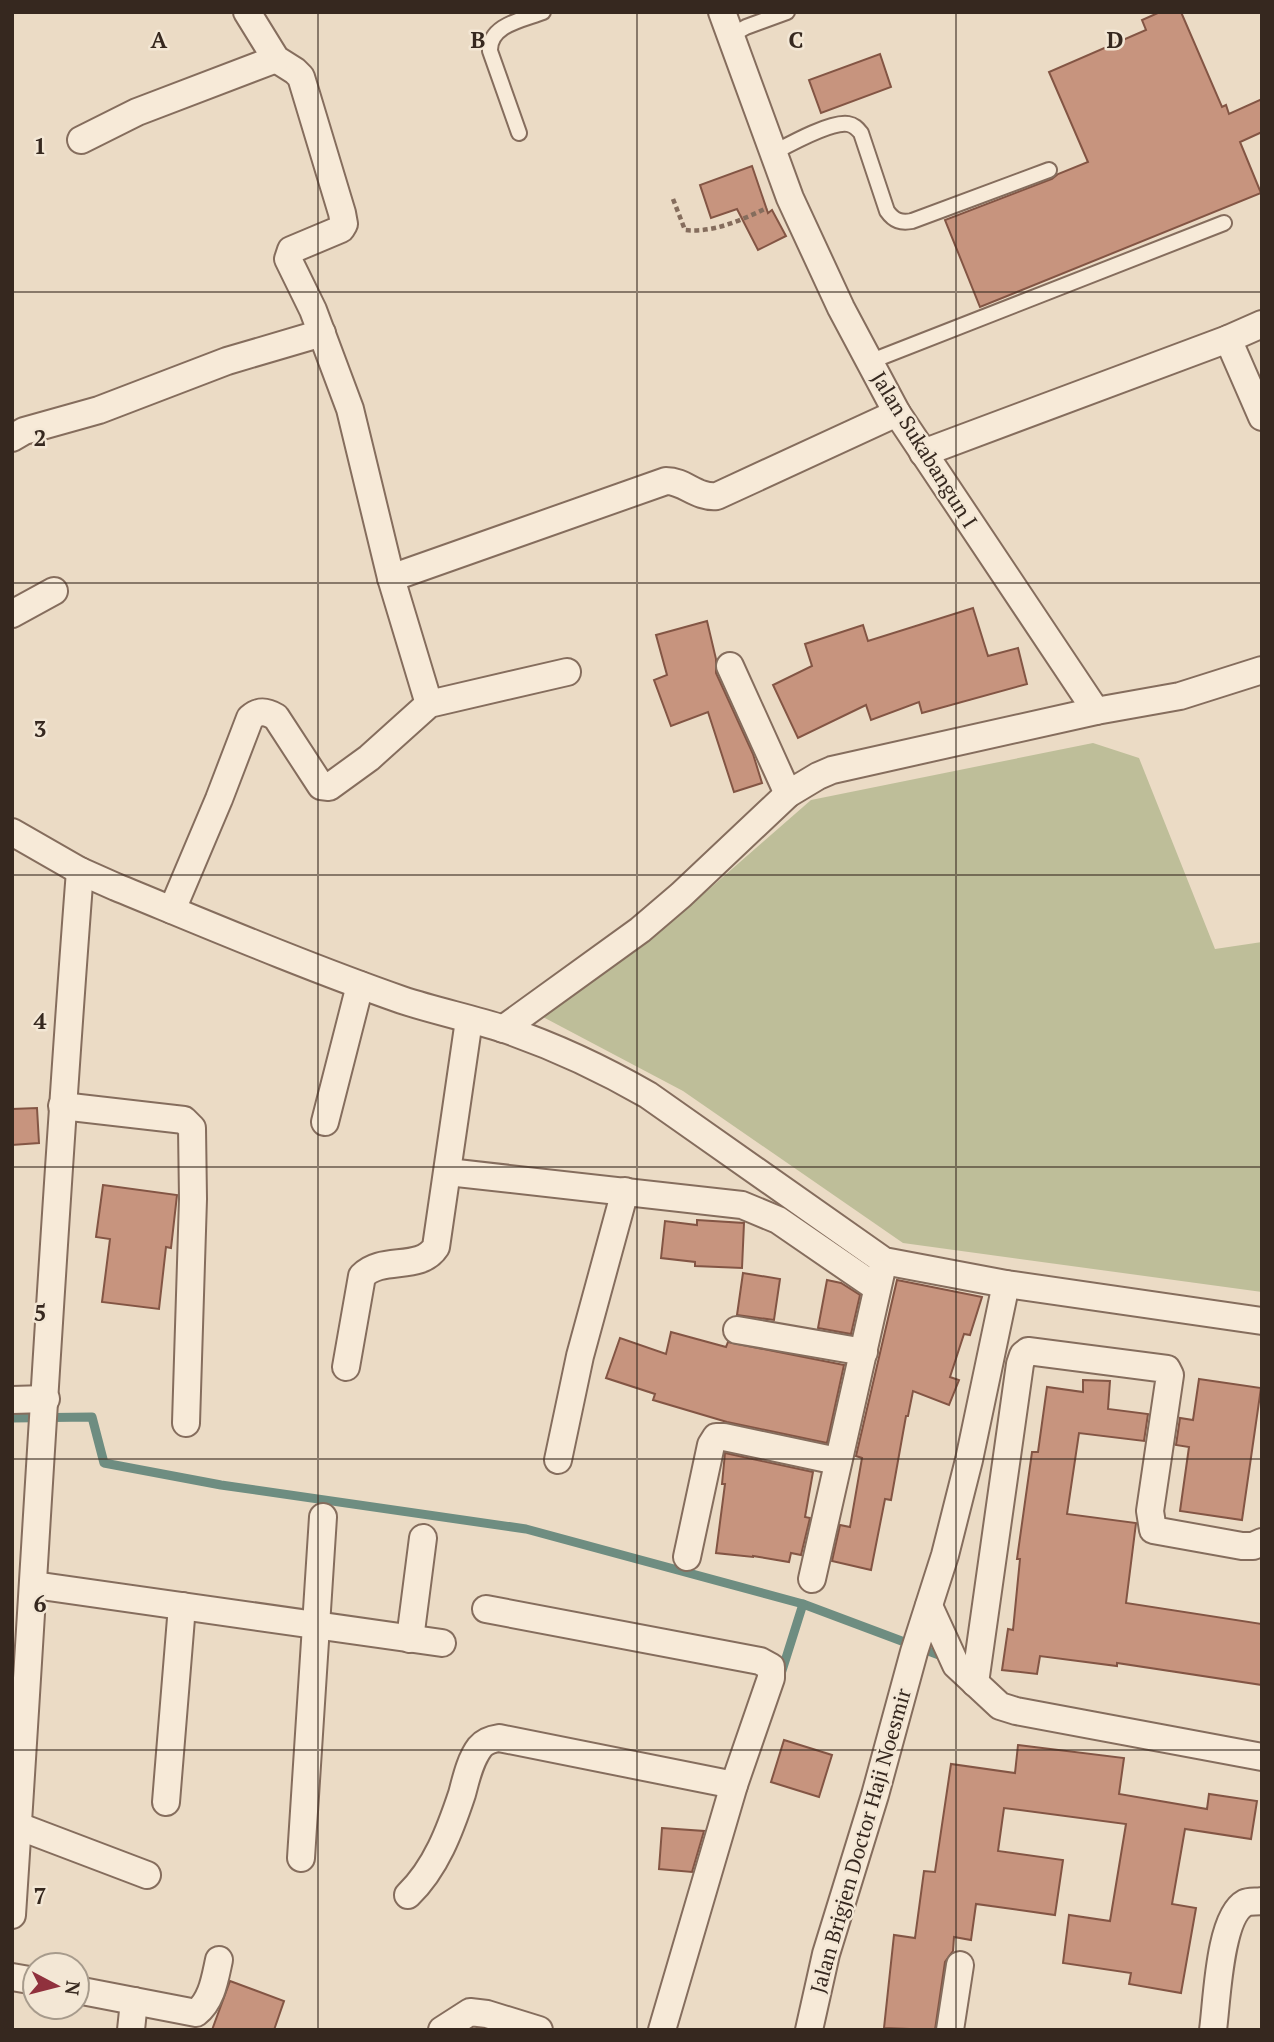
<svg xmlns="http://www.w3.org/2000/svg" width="1274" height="2042" font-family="'PT Serif',serif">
	<rect width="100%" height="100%" fill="#ebdbc5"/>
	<polygon fill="#bebe99" points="1093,743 1139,758 1215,949 1262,942 1262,1292 903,1243 683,1091 543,1017 708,890 811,800"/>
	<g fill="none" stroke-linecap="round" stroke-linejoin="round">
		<g stroke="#6e8d81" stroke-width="9">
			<polyline points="12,1418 92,1417 104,1463 221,1485 526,1529 803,1604 947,1658"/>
			<polyline points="780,1677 803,1604"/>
		</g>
	</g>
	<g fill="#c7947e" stroke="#835544" stroke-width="2">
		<polygon points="1160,12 1181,12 1222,107 1226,105 1229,114 1262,99 1262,132 1240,142 1261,193 980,307 945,220 1052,179 1058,174 1088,162 1049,72 1146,30 1142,20"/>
		<polygon points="880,54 891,87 821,113 809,80"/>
		<polygon points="752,166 768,213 772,210 786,236 758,250 737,209 711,218 700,185"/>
		<polygon points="973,608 988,656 1018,648 1027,684 922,713 919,702 871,720 866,705 798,738 773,685 812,666 805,644 863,625 868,641"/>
		<polygon points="707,621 716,659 716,673 753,754 762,783 734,792 708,712 671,726 654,680 667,675 656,635"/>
		<polygon points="37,1108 39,1143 12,1145 12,1109"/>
		<polygon points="103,1185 177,1195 171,1248 166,1247 159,1309 102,1302 110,1239 96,1237"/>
		<polygon points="697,1220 744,1223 742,1268 695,1266 695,1262 661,1258 665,1221 697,1225"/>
		<polygon points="743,1273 780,1279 774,1320 737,1315"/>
		<polygon points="827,1280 841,1283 860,1295 851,1334 818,1328"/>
		<polygon points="897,1280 982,1297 970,1335 964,1334 950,1377 959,1380 949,1405 913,1391 908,1416 906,1416 891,1500 885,1499 871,1570 832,1561 840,1525 850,1527 862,1458 856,1456"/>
		<polygon points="671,1332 726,1347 728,1342 844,1365 827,1443 727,1422 653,1400 655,1394 606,1378 620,1338 666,1354"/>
		<polygon points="1199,1379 1261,1388 1242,1520 1180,1511 1189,1447 1176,1445 1180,1418 1193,1420"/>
		<polygon points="1083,1380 1110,1381 1108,1409 1148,1414 1144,1441 1079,1433 1067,1514 1136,1523 1126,1603 1262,1624 1262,1685 1117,1663 1117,1666 1040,1656 1037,1674 1002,1670 1008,1629 1013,1630 1020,1559 1017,1559 1032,1452 1038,1452 1047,1387 1083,1392"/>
		<polygon points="725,1453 813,1472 805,1517 810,1518 801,1555 791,1553 789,1562 753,1556 753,1557 716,1553 725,1484 722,1484"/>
		<polygon points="784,1740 832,1755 819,1797 771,1782"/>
		<polygon points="1018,1745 1124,1758 1119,1794 1207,1809 1209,1794 1257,1801 1251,1839 1185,1829 1172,1904 1196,1908 1181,1993 1129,1984 1131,1973 1063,1963 1069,1915 1110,1921 1126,1824 1004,1808 998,1851 1063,1860 1055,1915 976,1904 971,1940 954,1937 953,1951 945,1962 935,2030 884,2028 894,1935 915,1938 924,1871 935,1872 951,1764 1015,1773"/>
		<polygon points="662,1828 704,1831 692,1872 659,1869"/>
		<polygon points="230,1981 284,2001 274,2030 212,2030"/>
	</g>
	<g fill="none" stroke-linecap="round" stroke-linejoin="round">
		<g stroke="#856d5d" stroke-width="18">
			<g id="lane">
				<polyline points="730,36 746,27 787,12"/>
				<path d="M519,133l-29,-82c-1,-26 32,-31 53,-39"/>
				<path d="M773,153c15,-8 58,-32 75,-29 6,1 9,4 13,9l26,78c7,10 14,12 25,10l137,-51"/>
				<polyline points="869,362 1224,223"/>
			</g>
		</g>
		<g stroke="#856d5d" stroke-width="30">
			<g id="street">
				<polyline points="247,12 276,59 295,71 301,77 342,213 344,224 341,229 291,250 288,259 313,310 350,409 391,578 429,704"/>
				<polyline points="722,12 790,198 841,308 897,413 1096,711 1180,696 1262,670"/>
				<polyline points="81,140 137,112 276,59"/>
				<polyline points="1228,339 1262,417"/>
				<polyline points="12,438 24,431 99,410 227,361 322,333"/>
				<polyline points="923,453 1228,339 1262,324"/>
				<path d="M391,578l275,-97c19,0 30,17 51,15l180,-83"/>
				<polyline points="12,614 54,591"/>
				<polyline points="730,666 788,794"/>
				<path d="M12,832l68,39 36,16c95,39 189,79 286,113 33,11 68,18 102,29 50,17 99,40 144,66l236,166 122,23 256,37"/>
				<path d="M172,910l47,-111 31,-81c9,-8 16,-7 26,-1l45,69 8,1 40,-29 60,-54 138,-32"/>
				<polyline points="503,1029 640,930 681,895 788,794 818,776 832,770 1096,711"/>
				<polyline points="62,1106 184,1120 192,1128 193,1199 186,1423"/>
				<polyline points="325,1122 360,985"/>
				<polyline points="448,1172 742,1205 778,1220 877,1288"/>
				<polyline points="737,1330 864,1352"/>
				<path d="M346,1367l16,-91c20,-21 58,-4 74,-29l33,-227"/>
				<polyline points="12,1400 46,1399"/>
				<polyline points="558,1460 580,1356 625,1191"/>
				<polyline points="687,1557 711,1445 716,1437 724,1437 837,1461"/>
				<polyline points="812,1579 881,1273"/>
				<polyline points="34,1585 442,1643"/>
				<polyline points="929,1606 956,1665 1000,1706 1016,1711 1262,1757"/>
				<polyline points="486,1609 760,1661 771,1667 771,1678 734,1785 662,2030"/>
				<polyline points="410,1639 423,1538"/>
				<polyline points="975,1683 1020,1364 1023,1355 1028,1351 1167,1369 1170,1375 1150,1511 1153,1530 1242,1546 1253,1546 1262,1542"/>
				<polyline points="166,1802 182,1606"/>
				<polyline points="18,1826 147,1875"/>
				<polyline points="301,1858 323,1517"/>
				<path d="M408,1895c28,-27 42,-65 54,-101 4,-15 8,-34 18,-47 5,-6 12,-8 19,-9l235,47"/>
				<path d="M12,1915c23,-348 41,-696 68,-1044"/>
				<polyline points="12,1977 35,1981"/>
				<path d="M77,1990l119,23c16,-12 19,-35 23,-53"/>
				<polyline points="131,2030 134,2001"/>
				<polyline points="442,2030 470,2012 487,2014 539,2030"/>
				<polyline points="809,2030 826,1954 875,1795 914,1652 945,1555 969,1460 1006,1284"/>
				<polyline points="950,2030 960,1965"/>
				<path d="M1213,2030c4,-28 6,-113 32,-127 4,-2 12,-1 17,-2"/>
			</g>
		</g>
		<path stroke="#856d5d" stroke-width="4.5" stroke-dasharray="5 3.5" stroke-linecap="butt" d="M673,199l12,31c29,3 56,-10 82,-22"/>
		<use href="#lane" stroke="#f7ead8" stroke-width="14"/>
		<use href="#street" stroke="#f7ead8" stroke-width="26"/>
	</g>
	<path fill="none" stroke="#36281f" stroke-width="2" stroke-opacity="0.55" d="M318,12v2018M637,12v2018M956,12v2018M12,292h1250M12,583h1250M12,875h1250M12,1167h1250M12,1459h1250M12,1750h1250"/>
	<g text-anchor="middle" stroke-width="5" stroke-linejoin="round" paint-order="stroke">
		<g font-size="21" fill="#36281f" stroke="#f3e7d5">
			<text transform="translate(924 450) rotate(58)" y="7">Jalan Sukabangun I</text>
			<text transform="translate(861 1841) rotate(-74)" y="7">Jalan Brigjen Doctor Haji Noesmir</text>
		</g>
	</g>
	<g font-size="23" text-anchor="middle" font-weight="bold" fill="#36281f" stroke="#f3e7d5" stroke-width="5" stroke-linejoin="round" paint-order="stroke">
		<text x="159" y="48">A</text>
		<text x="478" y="48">B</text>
		<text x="796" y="48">C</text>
		<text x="1115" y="48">D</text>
		<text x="40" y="154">1</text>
		<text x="40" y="446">2</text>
		<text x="40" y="737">3</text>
		<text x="40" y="1029">4</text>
		<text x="40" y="1321">5</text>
		<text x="40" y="1612">6</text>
		<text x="40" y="1904">7</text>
	</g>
	<rect width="1274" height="2042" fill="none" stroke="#36281f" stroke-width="28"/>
	<g transform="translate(56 1986) rotate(97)"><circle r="33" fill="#f3e7d5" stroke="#a79b8c" stroke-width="2"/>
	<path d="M0-5L12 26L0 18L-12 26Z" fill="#90313d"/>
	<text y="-10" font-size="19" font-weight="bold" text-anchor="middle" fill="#36281f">N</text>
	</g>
</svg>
